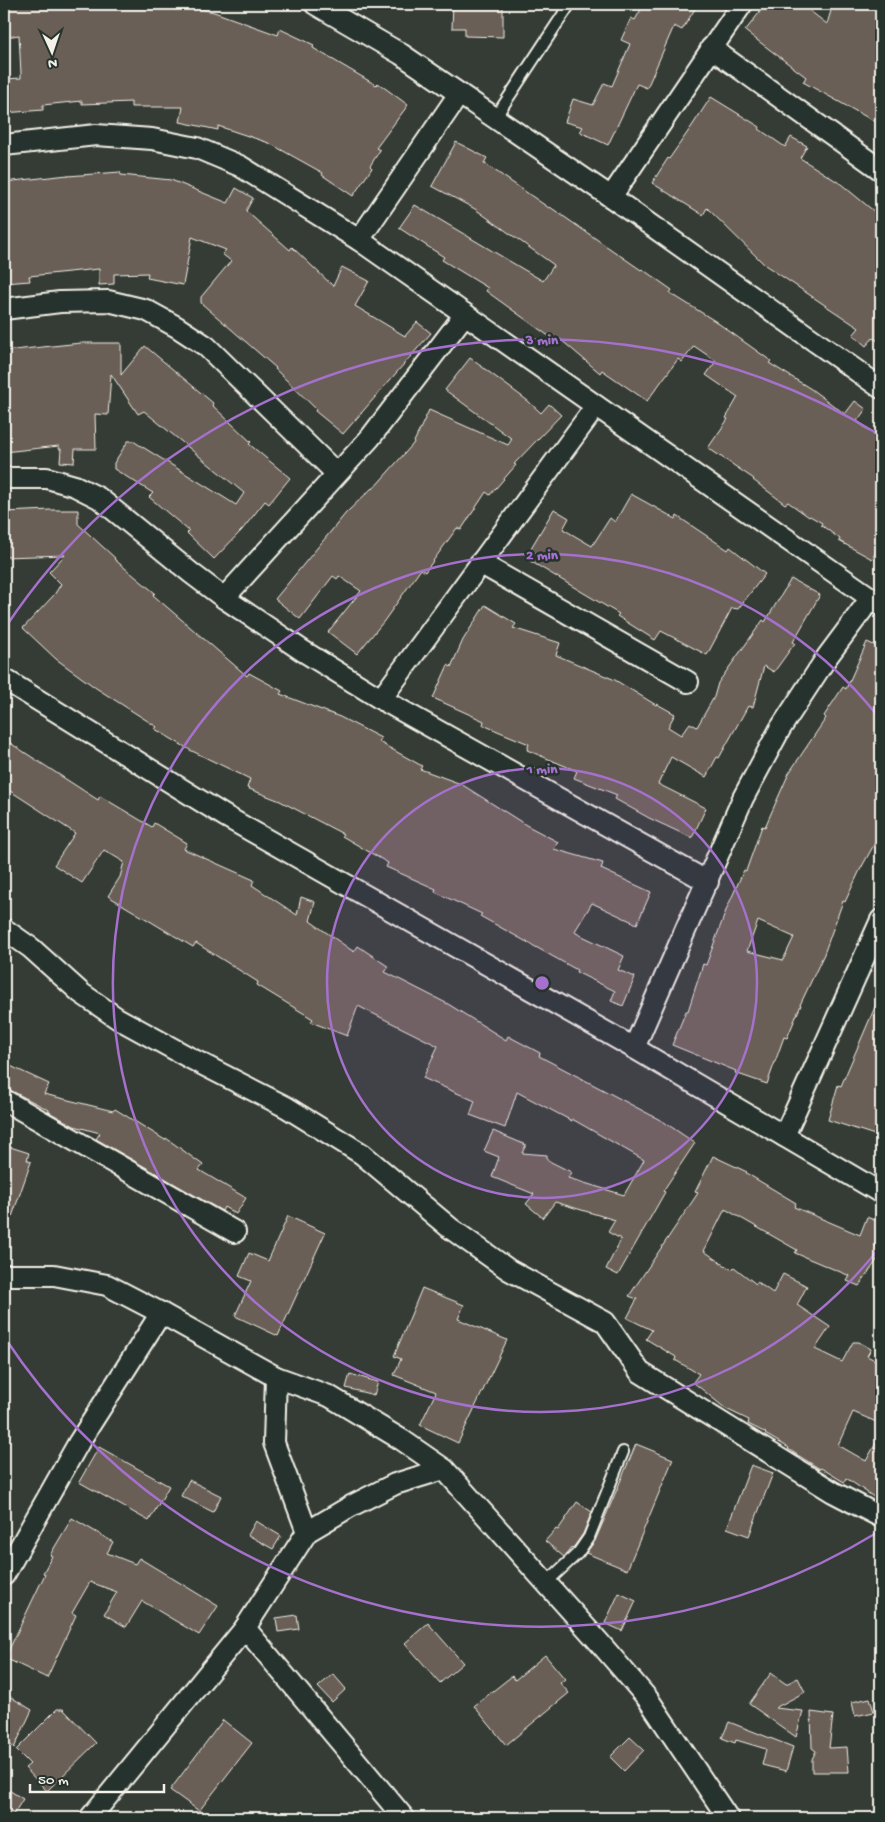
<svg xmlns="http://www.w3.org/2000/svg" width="885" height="1822" font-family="'Gochi Hand',sans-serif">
	<rect width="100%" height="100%" fill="#343c35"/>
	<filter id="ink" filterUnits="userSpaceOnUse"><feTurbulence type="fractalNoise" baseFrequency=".02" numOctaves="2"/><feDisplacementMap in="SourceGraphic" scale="10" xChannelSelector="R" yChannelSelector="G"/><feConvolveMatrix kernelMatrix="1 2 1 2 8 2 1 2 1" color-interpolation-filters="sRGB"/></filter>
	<g filter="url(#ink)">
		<g fill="#6a5e57" stroke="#f4f1e8" fill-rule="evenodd">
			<polygon points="4,4 178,4 214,12 278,35 280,29 314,45 313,48 376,85 378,83 408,105 376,148 380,150 370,166 372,168 353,196 322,175 323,173 269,143 218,126 218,130 180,122 183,107 131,107 131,102 82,104 82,101 43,105 43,110 4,113 4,79 21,78 21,74 19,35 6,37 4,25"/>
			<polygon points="453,4 503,4 503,37 465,36 465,28 452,28"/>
			<polygon points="644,4 698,4 682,30 674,26 647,88 637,84 608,145 580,132 583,127 565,122 573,99 593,105 604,83 612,86 630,44 621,40 631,18 635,20"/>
			<polygon points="766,4 801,4 827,24 833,4 844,4 860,8 863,4 881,4 881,125 803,82 806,77 745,31"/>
			<polygon points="711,97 760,127 759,129 785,147 791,137 807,146 800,158 841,184 881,217 881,343 873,338 866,346 853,335 859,328 765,265 707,208 703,215 652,183 668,158 669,159 692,126"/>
			<polygon points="456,142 487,158 484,163 549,208 550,207 641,270 642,269 672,290 670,293 715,321 771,361 769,363 811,389 845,414 855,401 866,409 857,421 881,440 881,542 872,559 839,541 840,539 821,525 822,523 810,516 809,517 788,502 785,504 753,480 754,479 708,448 728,419 726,418 738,397 706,375 716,361 694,346 682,362 678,359 647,401 602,370 600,373 560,339 557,342 486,291 488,288 442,260 444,257 399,228 415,205 543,281 554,265 475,209 432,186"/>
			<polygon points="120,172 121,175 171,180 228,203 236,188 253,198 246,211 290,250 292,247 333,286 342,267 369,281 355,306 405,336 417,322 431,333 343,434 315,411 316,409 275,369 276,368 201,303 201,297 231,261 222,254 226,250 192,237 183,285 147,278 148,273 114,274 114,284 99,285 99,269 29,276 30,281 4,283 4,182 68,175 68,176"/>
			<polygon points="81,343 121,343 121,375 145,346 213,403 212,405 251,442 249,444 290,478 269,504 265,501 242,530 214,559 187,533 189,531 149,497 153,493 114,469 114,463 128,441 133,441 236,505 244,493 144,411 138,414 111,374 108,415 95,414 96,449 75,449 74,463 60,462 61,449 59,449 59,446 4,452 4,351"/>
			<polygon points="470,358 528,401 541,413 549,404 561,415 514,464 516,465 490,495 486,492 461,530 457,528 425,572 421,569 384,621 357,654 328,632 361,591 339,576 337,579 333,576 300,619 275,599 346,513 372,488 373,489 413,444 429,410 508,445 512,439 445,390"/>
			<polygon points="631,494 676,519 677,516 728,550 730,547 765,574 738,609 732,608 707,655 661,631 655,640 617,616 619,614 525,558 554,509 569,518 563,529 592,546 610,518 615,522"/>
			<polygon points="51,510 78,510 78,524 115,558 114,559 155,593 153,595 247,676 249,673 282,691 280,694 340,717 381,738 379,742 422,766 420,769 461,784 526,825 558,842 554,849 603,863 601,869 651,892 637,924 592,903 575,931 576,933 624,956 618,970 635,977 623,1006 611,1001 615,991 576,972 577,970 480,916 482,914 435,892 436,889 386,867 388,863 342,836 343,834 280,801 247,788 250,779 190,750 155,729 157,727 96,688 56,659 23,628 54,595 61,584 49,572 65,555 4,557 4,512"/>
			<polygon points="791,579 820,595 793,642 795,643 774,672 764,666 753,707 748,706 719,758 717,757 706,777 671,757 658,784 706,808 692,838 649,818 615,799 617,795 574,778 577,771 527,750 529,744 483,725 484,721 433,698 448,665 451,667 463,640 485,605 516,624 513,628 560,643 556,655 615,680 656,705 657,704 675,714 668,727 681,735 690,723 697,727 714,697 718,683 763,620 765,622"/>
			<path d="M867,642l14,6v184l-21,38 -15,32 -2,-1 -19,53 -24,51h1l-14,33 -3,-1 -17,47 -32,-11 1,-2 -64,-26 14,-34h2l15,-47 3,1 21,-57 17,-38 2,1 16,-45 3,1 24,-54 37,-55 -2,-2 19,-29 3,2zM758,921l36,16 -11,23 -36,-9z"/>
			<polygon points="4,739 98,800 100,796 152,827 154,823 187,843 184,849 254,880 252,885 297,915 301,897 315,902 310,921 354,952 358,946 389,967 385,972 448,1004 506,1040 508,1036 540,1053 539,1056 664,1122 695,1143 663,1191 665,1192 618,1275 606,1269 621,1239 608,1232 615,1220 555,1202 543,1218 526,1204 534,1194 492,1177 499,1157 484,1151 493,1131 526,1145 522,1153 547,1155 547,1160 571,1172 568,1178 624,1195 644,1160 572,1119 572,1121 517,1092 505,1128 470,1115 475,1101 423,1078 438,1046 358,1006 347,1036 311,1022 313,1019 257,985 258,982 196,943 193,947 108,896 120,877 124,862 104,850 82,883 54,865 75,833 4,787"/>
			<polygon points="881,993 881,1137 828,1120 838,1085 841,1086"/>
			<polygon points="4,1063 49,1084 44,1094 113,1111 115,1109 165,1140 166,1138 203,1165 199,1170 246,1198 236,1214 224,1207 222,1211 96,1139 100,1133 74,1126 49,1112 49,1110 10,1090 4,1088"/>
			<polygon points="4,1145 29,1153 27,1160 31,1162 6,1234 4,1234"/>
			<polygon points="713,1156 747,1172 746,1173 796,1203 794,1207 860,1235 867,1217 881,1223 881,1228 875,1246 881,1249 881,1254 859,1286 847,1281 850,1276 795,1253 797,1250 725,1209 704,1251 732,1270 734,1267 756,1284 757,1282 773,1293 783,1274 807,1286 797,1305 830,1327 815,1349 842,1362 853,1342 859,1342 871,1349 867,1356 881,1363 881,1424 853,1412 838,1445 866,1461 881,1434 881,1502 846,1478 844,1482 821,1468 820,1469 788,1449 789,1448 765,1434 766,1433 748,1424 749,1420 726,1409 693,1382 699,1374 675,1360 676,1357 646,1339 652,1330 627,1318 637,1299 629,1296 698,1193 695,1192"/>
			<polygon points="288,1216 325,1233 278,1336 235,1316 251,1281 239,1276 249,1253 268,1261"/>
			<polygon points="422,1288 464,1305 458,1319 507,1340 458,1443 420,1425 436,1392 394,1375 401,1359 394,1356"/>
			<polygon points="350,1374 378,1382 374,1395 346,1388"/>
			<polygon points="636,1444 673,1459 627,1570 586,1553 595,1541 604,1520"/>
			<polygon points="99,1447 169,1486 149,1521 79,1482"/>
			<polygon points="751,1465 773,1473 749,1536 727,1528"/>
			<polygon points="189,1480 221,1496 213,1512 181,1496"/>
			<polygon points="577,1502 592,1512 583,1534 573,1548 572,1547 564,1557 545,1541 556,1529 558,1530"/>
			<polygon points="72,1518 113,1542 107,1553 135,1564 139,1558 218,1606 199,1635 142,1601 126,1627 104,1614 117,1592 90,1582 72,1613 76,1615 47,1678 5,1658 45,1574 43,1573 52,1556 50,1555"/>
			<polygon points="256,1521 281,1536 273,1549 248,1535"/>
			<polygon points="619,1593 636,1601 622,1631 605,1623"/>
			<polygon points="297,1615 299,1629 278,1632 276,1618"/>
			<polygon points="428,1623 463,1663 440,1683 405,1643"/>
			<polygon points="545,1655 565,1679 560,1683 569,1693 506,1745 474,1706 512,1676 515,1680"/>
			<polygon points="771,1673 786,1684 798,1678 805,1692 775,1708 803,1711 796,1737 749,1704"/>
			<polygon points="333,1674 346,1689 332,1702 318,1687"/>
			<polygon points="4,1693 32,1710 14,1748 4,1738"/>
			<polygon points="870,1698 874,1712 855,1716 852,1702"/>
			<polygon points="57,1709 63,1709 96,1743 47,1791 25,1768 30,1764 16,1750"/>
			<polygon points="811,1712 833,1715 829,1748 847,1747 849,1772 812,1772 812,1759 816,1751 812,1748"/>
			<polygon points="223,1720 252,1743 199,1811 170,1790"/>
			<polygon points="729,1722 793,1747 786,1771 762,1765 766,1749 736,1740 735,1743 722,1738"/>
			<polygon points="630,1737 644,1750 624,1771 610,1757"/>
			<polygon points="4,1787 23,1799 11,1818 4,1818"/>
		</g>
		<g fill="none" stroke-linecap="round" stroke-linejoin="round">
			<g stroke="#f4f1e8" stroke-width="14">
				<g id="service">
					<polyline points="495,118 570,4"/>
					<polyline points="546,1583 578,1553 589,1537 623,1452"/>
				</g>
			</g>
			<g stroke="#f4f1e8" stroke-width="24">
				<g id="minor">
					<polyline points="315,4 401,54 611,197 881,388"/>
					<polyline points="711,48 881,170"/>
					<polyline points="4,145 96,135 152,139 197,148 240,166 359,240 881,605"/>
					<polyline points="611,197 742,4"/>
					<polyline points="359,240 459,94"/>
					<polyline points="4,309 60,302 108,301 146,310 177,327 206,346 336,473"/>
					<polyline points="4,478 47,478 75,486 99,498 191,573 224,598 303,651 381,699 708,882"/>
					<polyline points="480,563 688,682"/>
					<polyline points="224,598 370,438 465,314"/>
					<polyline points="4,679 225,816 634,1048 881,1193"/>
					<polyline points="381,699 596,406"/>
					<polyline points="4,929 31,948 81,993 117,1018 190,1058 286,1107 362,1154 450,1228 509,1270 605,1322 640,1372 833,1492 881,1517"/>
					<polyline points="634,1048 743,798 780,729 827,657 871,598"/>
					<polyline points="4,1100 235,1232"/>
					<polyline points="784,1136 881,920"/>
					<polyline points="4,1275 54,1275 107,1285 161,1313 276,1377 329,1396 402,1440 444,1469 599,1642 648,1699 728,1818"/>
					<polyline points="307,1532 351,1506 395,1484 444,1469"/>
					<polyline points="4,1575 79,1442 161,1313"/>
					<polyline points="245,1628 404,1818"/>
					<polyline points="90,1818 245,1628 307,1532 274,1443 276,1377"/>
				</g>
			</g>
			<use href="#service" stroke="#26332d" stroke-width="10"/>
			<use href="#minor" stroke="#26332d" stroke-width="20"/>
		</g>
	</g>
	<circle cx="542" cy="983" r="215" fill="#a571cd" fill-opacity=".12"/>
	<g fill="none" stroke="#a571cd" stroke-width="2.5">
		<circle cx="542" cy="983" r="215"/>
		<path d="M880 1247A429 429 0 1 1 880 719"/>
		<path d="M878 1532A644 644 0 0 1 5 1338M5 628A644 644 0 0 1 878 434"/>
	</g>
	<circle cx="542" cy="983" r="8" fill="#a571cd" stroke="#26332d" stroke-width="2.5"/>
	<g font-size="15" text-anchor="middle" font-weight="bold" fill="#a571cd" stroke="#26332d" stroke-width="5" stroke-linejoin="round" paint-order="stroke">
		<text x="542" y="344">3 min</text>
		<text x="542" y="559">2 min</text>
		<text x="542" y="773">1 min</text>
	</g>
	<rect width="885" height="1822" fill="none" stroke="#26332d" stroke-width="20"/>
	<rect x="10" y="10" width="865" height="1802" fill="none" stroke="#f4f1e8" stroke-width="2" filter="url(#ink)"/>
	<g transform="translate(52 52) rotate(177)" stroke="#26332d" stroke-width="4" paint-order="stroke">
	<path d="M0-4L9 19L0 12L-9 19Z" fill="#f4f1e8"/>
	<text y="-8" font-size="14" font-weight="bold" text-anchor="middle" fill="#f4f1e8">N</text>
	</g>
	<path d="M30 1784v8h134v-8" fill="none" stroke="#f4f1e8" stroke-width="2.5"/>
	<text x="38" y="1784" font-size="15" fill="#f4f1e8" stroke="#26332d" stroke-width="4" paint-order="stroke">50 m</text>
</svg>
